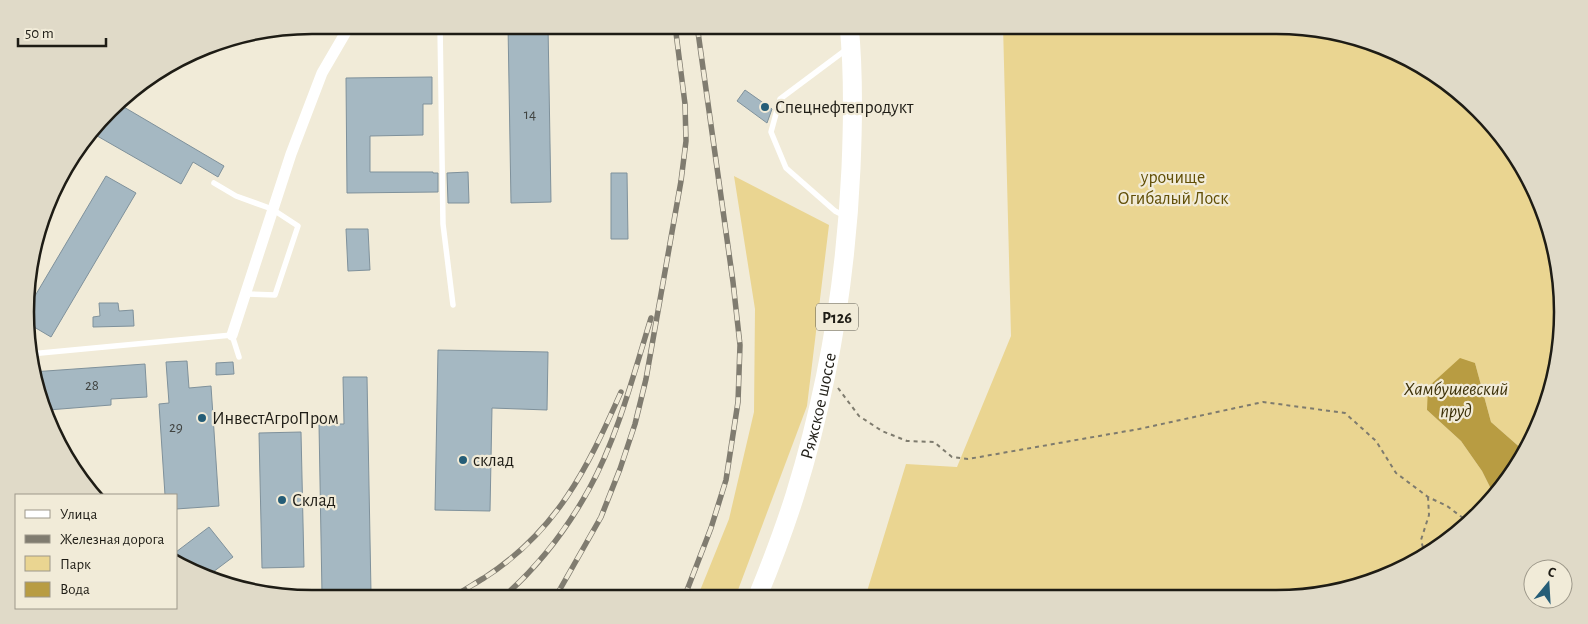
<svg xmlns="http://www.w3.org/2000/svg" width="1588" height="624" font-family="'Alegreya Sans',sans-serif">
	<rect width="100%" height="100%" fill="#f1ebd8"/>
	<g fill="#ead591">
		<polygon points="1003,25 1276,25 1351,35 1451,84 1525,169 1561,275 1553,387 1524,451 1491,422 1475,363 1427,410 1461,441 1482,471 1494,495 1465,528 1403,570 1314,597 1183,597 1178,592 1174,597 865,598 906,464 957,467 1011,336"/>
		<polygon points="734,176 829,225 807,406 735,598 697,598 729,519 754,412 755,309"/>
	</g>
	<polygon fill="#b89c42" points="1460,358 1475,363 1491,422 1524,451 1515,471 1494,495 1482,471 1461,441 1427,410 1428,387"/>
	<g fill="#a5b8c2" stroke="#7f919b">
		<polygon points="508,25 548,25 551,202 511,203"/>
		<polygon points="432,77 432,104 423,104 423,135 370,136 370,172 433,172 433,173 438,173 438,192 347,193 346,78"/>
		<polygon points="745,90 772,109 767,123 737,101"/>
		<polygon points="117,103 224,166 218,177 193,162 181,184 92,133"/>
		<polygon points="468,172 469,203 448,203 447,173"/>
		<polygon points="611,173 627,173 628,239 611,239"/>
		<polygon points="106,176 136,193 51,337 29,324 29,306"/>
		<polygon points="346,229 368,229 370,270 348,271"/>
		<polygon points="99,303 118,303 119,311 133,310 134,326 93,327 93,317 100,316"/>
		<polygon points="438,350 548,352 547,410 492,408 490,511 435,510"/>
		<polygon points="187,361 189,388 211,386 219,506 176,509 176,495 165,495 159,404 169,403 166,362"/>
		<polygon points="233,362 234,374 216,375 216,363"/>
		<polygon points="145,364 147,397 111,399 111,405 48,410 32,372"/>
		<polygon points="343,377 367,377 371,593 322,594 319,424 344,424"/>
		<polygon points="301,432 304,567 262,568 259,433"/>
		<polygon points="209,527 233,557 209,575 176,559 176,552"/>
	</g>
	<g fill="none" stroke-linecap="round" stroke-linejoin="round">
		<g stroke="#7e7b6e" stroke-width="2" stroke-dasharray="4 4" stroke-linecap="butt">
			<polyline points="838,388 859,416 882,431 907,441 934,442 952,457 968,459 1139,429 1263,402 1345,413 1376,441 1396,473 1428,497 1447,506 1467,521"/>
			<polyline points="1425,555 1421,540 1429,515 1428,497"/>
		</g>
		<g stroke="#fff" stroke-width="5.5">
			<polyline points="440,25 443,224 453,305"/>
			<polyline points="214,183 236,196 272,209 298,226 275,295 245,294"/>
			<polyline points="845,216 835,211 786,168 771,132 780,99 847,49"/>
			<polyline points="30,354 232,335 239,357"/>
		</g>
		<polyline stroke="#fff" stroke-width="11" points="232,335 291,154 322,73 350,25"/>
		<path stroke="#fff" stroke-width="19" id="s1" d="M757,598c14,-34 27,-68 38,-103 33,-106 51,-216 56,-327 2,-47 3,-95 -2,-143"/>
		<g stroke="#807c70" stroke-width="5.5">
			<g id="rail">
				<polyline points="555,598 601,517 620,469 635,424 646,379 681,181 686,141 685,104 675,25"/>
				<polyline points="684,598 711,528 726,480 738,402 740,345 733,282 697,25"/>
				<path d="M448,599c12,-6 24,-14 36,-21 73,-47 103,-109 137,-186"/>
				<path d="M501,599c35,-30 66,-70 88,-110 28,-50 45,-116 62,-171"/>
			</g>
		</g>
		<use href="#rail" stroke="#f1ebd8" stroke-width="4" stroke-dasharray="11" stroke-linecap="butt"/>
	</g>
	<g fill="#255d77" stroke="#f1ebd8" stroke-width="2">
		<circle cx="765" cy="107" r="5"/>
		<circle cx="202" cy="418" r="5"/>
		<circle cx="463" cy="460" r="5"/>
		<circle cx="282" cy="500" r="5"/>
	</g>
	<g text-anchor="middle" stroke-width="4.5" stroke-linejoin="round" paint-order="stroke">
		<g font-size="15" fill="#404340">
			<text x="530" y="119">14</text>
			<text x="92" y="390">28</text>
			<text x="176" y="432">29</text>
		</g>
		<rect fill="#f1ebd8" stroke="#5d5a50" stroke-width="1" x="816" y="303.5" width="42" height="27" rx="4"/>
		<g font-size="16" font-weight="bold" fill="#1e1c15">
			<text x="837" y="323">Р126</text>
		</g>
		<g font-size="18" fill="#1e1c15" stroke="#f1ebd8" text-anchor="start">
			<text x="775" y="113">Спецнефтепродукт</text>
			<text x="212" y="424">ИнвестАгроПром</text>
			<text x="473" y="466">склад</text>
			<text x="292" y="506">Склад</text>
		</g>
		<g font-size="18" fill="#614e05" stroke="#f1ebd8">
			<text x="1173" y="183">урочище<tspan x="1173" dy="21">Огибалый Лоск</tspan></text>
		</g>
		<g font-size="18" fill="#1e1c15" stroke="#f1ebd8">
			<text dy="6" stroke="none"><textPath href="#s1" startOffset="202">Ряжское шоссе</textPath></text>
		</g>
		<g font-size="19" font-style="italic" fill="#3d3109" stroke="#f1ebd8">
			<text x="1456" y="395">Хамбушевский<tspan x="1456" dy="22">пруд</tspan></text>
		</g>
	</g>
	<path d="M0 0H1588V624H0ZM312 34H1276A278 278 0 0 1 1554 312V312A278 278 0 0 1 1276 590H312A278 278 0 0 1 34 312V312A278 278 0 0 1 312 34Z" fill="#e0dac8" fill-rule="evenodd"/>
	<path fill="none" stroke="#1e1c15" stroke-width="2.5" d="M312 34H1276A278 278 0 0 1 1554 312V312A278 278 0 0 1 1276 590H312A278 278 0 0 1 34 312V312A278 278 0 0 1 312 34Z"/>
	<rect x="15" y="494" width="162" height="115" fill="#f1ebd8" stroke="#9d988a"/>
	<rect x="25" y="510" width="25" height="8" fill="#ffffff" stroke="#9d988a"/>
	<text x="60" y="519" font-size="15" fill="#1e1c15">Улица</text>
	<rect x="25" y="535" width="25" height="8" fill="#807c70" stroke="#9d988a"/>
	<text x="60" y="544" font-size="15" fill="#1e1c15">Железная дорога</text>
	<rect x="25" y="556" width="25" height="15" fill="#ead591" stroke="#9d988a"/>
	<text x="60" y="569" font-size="15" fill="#1e1c15">Парк</text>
	<rect x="25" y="582" width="25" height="15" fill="#b89c42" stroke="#9d988a"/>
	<text x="60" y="594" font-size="15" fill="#1e1c15">Вода</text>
	<g transform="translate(1548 584) rotate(18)"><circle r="24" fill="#f1ebd8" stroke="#9d988a"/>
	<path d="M0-4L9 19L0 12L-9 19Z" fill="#255d77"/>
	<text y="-8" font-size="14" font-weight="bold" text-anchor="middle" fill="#1e1c15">С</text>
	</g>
	<path d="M18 38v8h88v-8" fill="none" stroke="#1e1c15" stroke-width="2.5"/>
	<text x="25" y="38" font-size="15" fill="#1e1c15" stroke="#f1ebd8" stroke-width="4" paint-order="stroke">50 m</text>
</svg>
